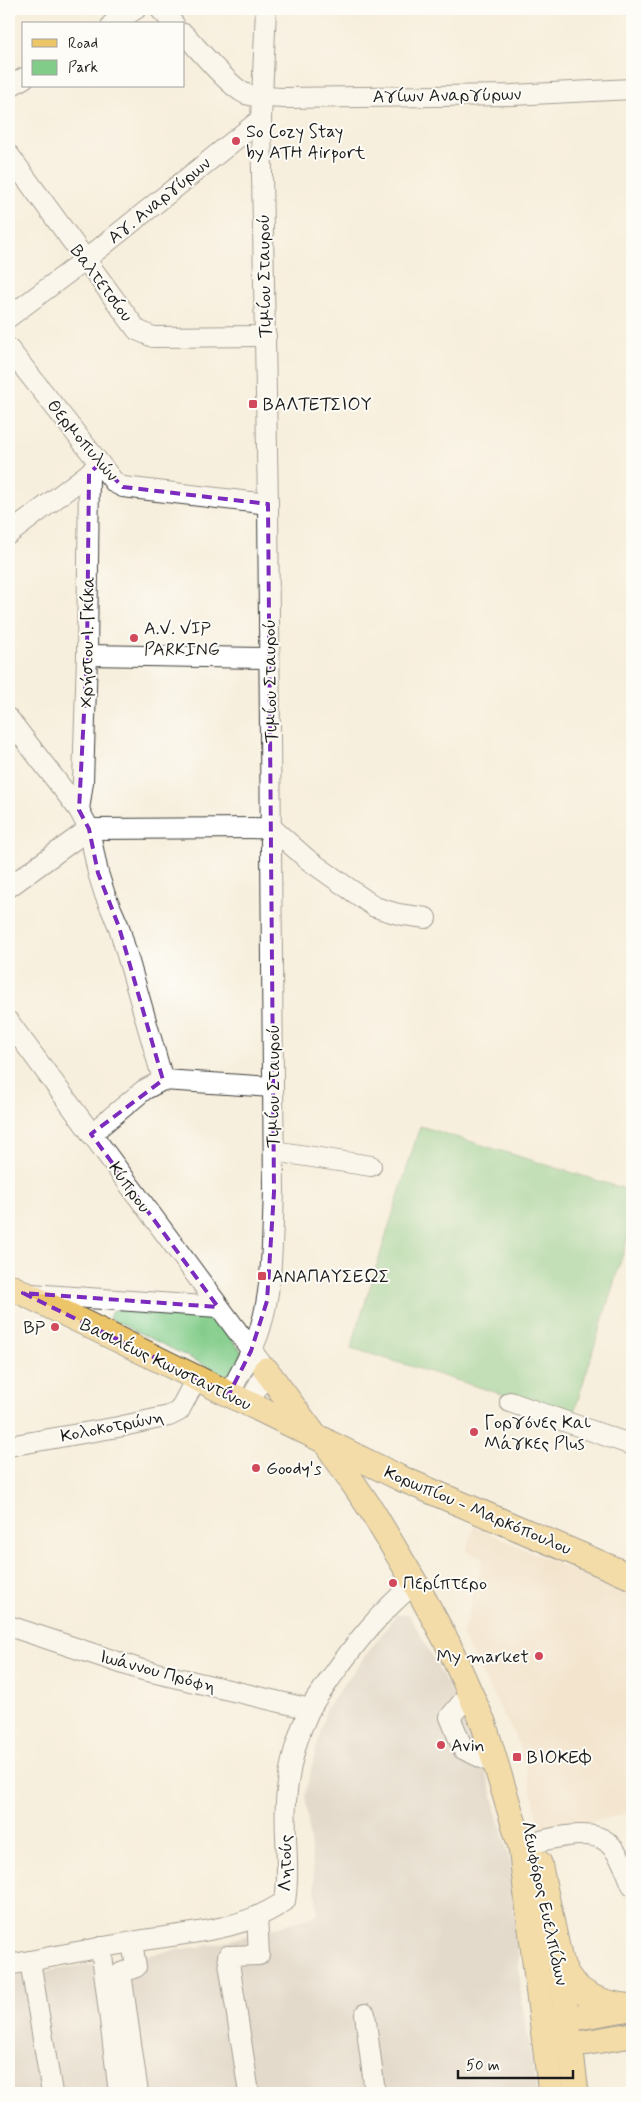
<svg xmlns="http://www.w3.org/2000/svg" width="641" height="2102" font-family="Mynerve,sans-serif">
	<rect width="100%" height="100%" fill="#fdfcf7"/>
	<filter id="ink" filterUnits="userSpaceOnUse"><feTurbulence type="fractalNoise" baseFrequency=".02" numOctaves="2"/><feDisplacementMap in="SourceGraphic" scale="10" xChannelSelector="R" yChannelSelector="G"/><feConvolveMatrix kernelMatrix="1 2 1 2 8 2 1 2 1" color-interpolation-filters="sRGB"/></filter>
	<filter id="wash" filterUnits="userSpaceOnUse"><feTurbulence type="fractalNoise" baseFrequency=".0096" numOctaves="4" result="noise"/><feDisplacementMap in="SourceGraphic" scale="20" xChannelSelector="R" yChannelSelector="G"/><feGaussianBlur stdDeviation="1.12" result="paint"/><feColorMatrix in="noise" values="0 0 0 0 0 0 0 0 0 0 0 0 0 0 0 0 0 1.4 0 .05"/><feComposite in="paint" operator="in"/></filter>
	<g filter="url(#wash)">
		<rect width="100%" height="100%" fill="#f7efdd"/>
		<polygon fill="#edd7ba" points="474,1526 632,1597 632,1790 627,1814 542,1833 519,1744 462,1637 483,1558 466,1551"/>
		<polygon fill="#ccc2b8" points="409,1614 451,1691 485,1767 513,1872 521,1996 537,2093 9,2093 9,1977 216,1944 318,1915 305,1794 326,1708 396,1615"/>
		<g fill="#82cc89" stroke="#4f7452">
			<polygon points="420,1126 632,1191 632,1224 573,1416 351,1348"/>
			<polygon points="126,1307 211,1314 242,1352 233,1373 225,1375 109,1318 112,1311"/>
		</g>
	</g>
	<g filter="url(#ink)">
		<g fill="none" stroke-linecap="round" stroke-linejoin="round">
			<g stroke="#3d3c39" stroke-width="22">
				<g id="minor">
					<polyline points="160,9 174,24"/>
					<polyline points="112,24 136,9"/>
					<path d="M184,34c13,13 46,54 62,60 12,4 27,3 39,4l227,-3 120,-6"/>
					<polyline points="9,87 24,78"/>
					<polyline points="9,155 137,330 153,337 266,336"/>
					<polyline points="9,317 85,260 261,119"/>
					<polyline points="9,349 115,483 123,487 268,504"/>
					<polyline points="9,534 97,467"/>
					<polyline points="87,655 269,658"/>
					<polyline points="9,719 79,810 89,829 98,873 105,895 119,927 163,1080"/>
					<polyline points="79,810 83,782 87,655 89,473"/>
					<polyline points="89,829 272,828 307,859 375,907 398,914 426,918"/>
					<polyline points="9,887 89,829"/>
					<polyline points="9,1022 266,1370 249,1404"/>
					<polyline points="91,1134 144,1090 163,1080 273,1087"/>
					<polyline points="274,1151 371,1166"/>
					<polyline points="31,1294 218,1307"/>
					<path d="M229,1394c11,-21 24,-42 31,-65 13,-40 12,-94 14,-137l-6,-688 -7,-385 5,-110"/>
					<polyline points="510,1402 632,1445"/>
					<polyline points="9,1446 118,1427 169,1416 179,1411 196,1379"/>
					<polyline points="9,1626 139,1669 310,1709"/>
					<polyline points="470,1693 450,1717 463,1749 495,1764"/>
					<path d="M521,1847c20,-7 69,-20 86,-5 13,11 19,28 25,43"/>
					<polyline points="132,1942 136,1967 121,1973 138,2093"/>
					<polyline points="101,1947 119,2093"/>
					<polyline points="30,1961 52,2093"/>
					<path d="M9,1965c41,-8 82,-16 123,-23 52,-9 109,-10 153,-41 6,-36 -3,-74 2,-110 3,-28 10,-55 22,-80 5,-11 14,-21 21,-32 26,-37 50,-67 85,-96"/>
					<polyline points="365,2014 375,2093"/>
					<polyline points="249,2093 228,1956 259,1955 257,1916"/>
				</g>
			</g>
			<g stroke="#3d3c39" stroke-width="27">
				<g id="major">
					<polyline points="9,1286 400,1478 632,1577"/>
					<polyline points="266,1370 312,1432"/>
					<polyline points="324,1440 372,1511 415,1583 448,1644 483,1722 521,1847 551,2093"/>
					<polyline points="539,1863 559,1956 576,2093"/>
					<path d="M562,1965c12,30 40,39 70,42"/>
					<polyline points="551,2022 625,2009"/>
					<polyline points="553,2048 632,2035"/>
				</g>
			</g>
			<use href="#minor" stroke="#fff" stroke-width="20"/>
			<use href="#major" stroke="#edc569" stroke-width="25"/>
		</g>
	</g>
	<path d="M0 0H641V2102H0ZM100,464l23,23 145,17 6,688 -7,109 -16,50 -22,43 -206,-101 195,14 -127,-173 72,-54 -44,-153 -21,-54 -9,-44 -10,-19 8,-155 2,-182z" fill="#f7efdd" fill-opacity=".55" fill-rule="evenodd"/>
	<path fill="none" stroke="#7b2cbf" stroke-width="4" stroke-dasharray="10 6" stroke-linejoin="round" d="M100,464l23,23 145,17 6,688 -7,109 -16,50 -22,43 -206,-101 195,14 -127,-173 72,-54 -44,-153 -21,-54 -9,-44 -10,-19 8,-155 2,-182z"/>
	<g fill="#d1495b" stroke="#fdfcf7" stroke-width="2">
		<circle cx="236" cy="141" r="5"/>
		<rect x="248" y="399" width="10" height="10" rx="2.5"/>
		<circle cx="134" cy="638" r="5"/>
		<rect x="257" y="1271" width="10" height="10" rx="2.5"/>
		<circle cx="55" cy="1327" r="5"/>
		<circle cx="474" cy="1432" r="5"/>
		<circle cx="256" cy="1468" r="5"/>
		<circle cx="393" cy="1583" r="5"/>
		<circle cx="539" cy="1656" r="5"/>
		<circle cx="441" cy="1745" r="5"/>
		<rect x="512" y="1752" width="10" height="10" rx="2.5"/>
	</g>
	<g text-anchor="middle" stroke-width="4" stroke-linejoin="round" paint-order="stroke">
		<g font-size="18" fill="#1c1c1c" stroke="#fdfcf7">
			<text transform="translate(447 95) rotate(-1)" y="6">Αγίων Αναργύρων</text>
			<text transform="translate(159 200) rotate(-39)" y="6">Αγ. Αναργύρων</text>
			<text transform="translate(264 276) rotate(-91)" y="6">Τιμίου Σταυρού</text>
			<text transform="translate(102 283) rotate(53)" y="6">Βαλτετσίου</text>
			<text transform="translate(83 440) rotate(50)" y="6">Θερμοπυλών</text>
			<text transform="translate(87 642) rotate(-89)" y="6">Χρήστου Ι. Γκίκα</text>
			<text transform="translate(270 681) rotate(-91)" y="6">Τιμίου Σταυρού</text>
			<text transform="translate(273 1086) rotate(-90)" y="6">Τιμίου Σταυρού</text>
			<text transform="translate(130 1187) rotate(54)" y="6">Κύπρου</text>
			<text transform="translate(166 1364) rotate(26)" y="6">Βασιλέως Κωνσταντίνου</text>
			<text transform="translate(112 1426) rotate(-11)" y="6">Κολοκοτρώνη</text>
			<text transform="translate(478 1510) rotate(23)" y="6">Κορωπίου - Μαρκόπουλου</text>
			<text transform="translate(158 1671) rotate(15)" y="6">Ιωάννου Πρόφη</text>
			<text transform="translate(285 1863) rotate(-89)" y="6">Λητούς</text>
			<text transform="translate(545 1903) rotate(78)" y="6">Λεωφόρος Ευελπίδων</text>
		</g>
		<g font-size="18" fill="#1c1c1c" stroke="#fdfcf7" text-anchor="start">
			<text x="246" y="137">So Cozy Stay<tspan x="246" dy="21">by ATH Airport</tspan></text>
			<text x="263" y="410">ΒΑΛΤΕΤΣΙΟΥ</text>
			<text x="144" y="634">A.V. VIP<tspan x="144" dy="21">PARKING</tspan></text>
			<text x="272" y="1282">ΑΝΑΠΑΥΣΕΩΣ</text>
			<text x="45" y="1333" text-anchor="end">BP</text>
			<text x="484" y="1428">Γοργόνες Και<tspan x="484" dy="21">Μάγκες Plus</tspan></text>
			<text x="266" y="1474">Goody's</text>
			<text x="403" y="1589">Περίπτερο</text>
			<text x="529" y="1662" text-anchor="end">My market</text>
			<text x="451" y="1751">Avin</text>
			<text x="527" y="1763">ΒΙΟΚΕΦ</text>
		</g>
	</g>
	<rect width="641" height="2102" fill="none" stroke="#fdfcf7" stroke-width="30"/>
	<rect x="22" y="22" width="162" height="65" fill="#fdfcf7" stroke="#a3a29f"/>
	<rect x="32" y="39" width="25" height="8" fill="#edc569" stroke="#a3a29f"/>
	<text x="68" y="48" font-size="15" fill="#1c1c1c">Road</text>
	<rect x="32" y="60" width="25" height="15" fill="#82cc89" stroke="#a3a29f"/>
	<text x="68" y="72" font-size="15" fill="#1c1c1c">Park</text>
	<path d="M458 2070v8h115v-8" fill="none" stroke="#1c1c1c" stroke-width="2.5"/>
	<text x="466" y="2070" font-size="15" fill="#1c1c1c" stroke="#fdfcf7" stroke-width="4" paint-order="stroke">50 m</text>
</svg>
